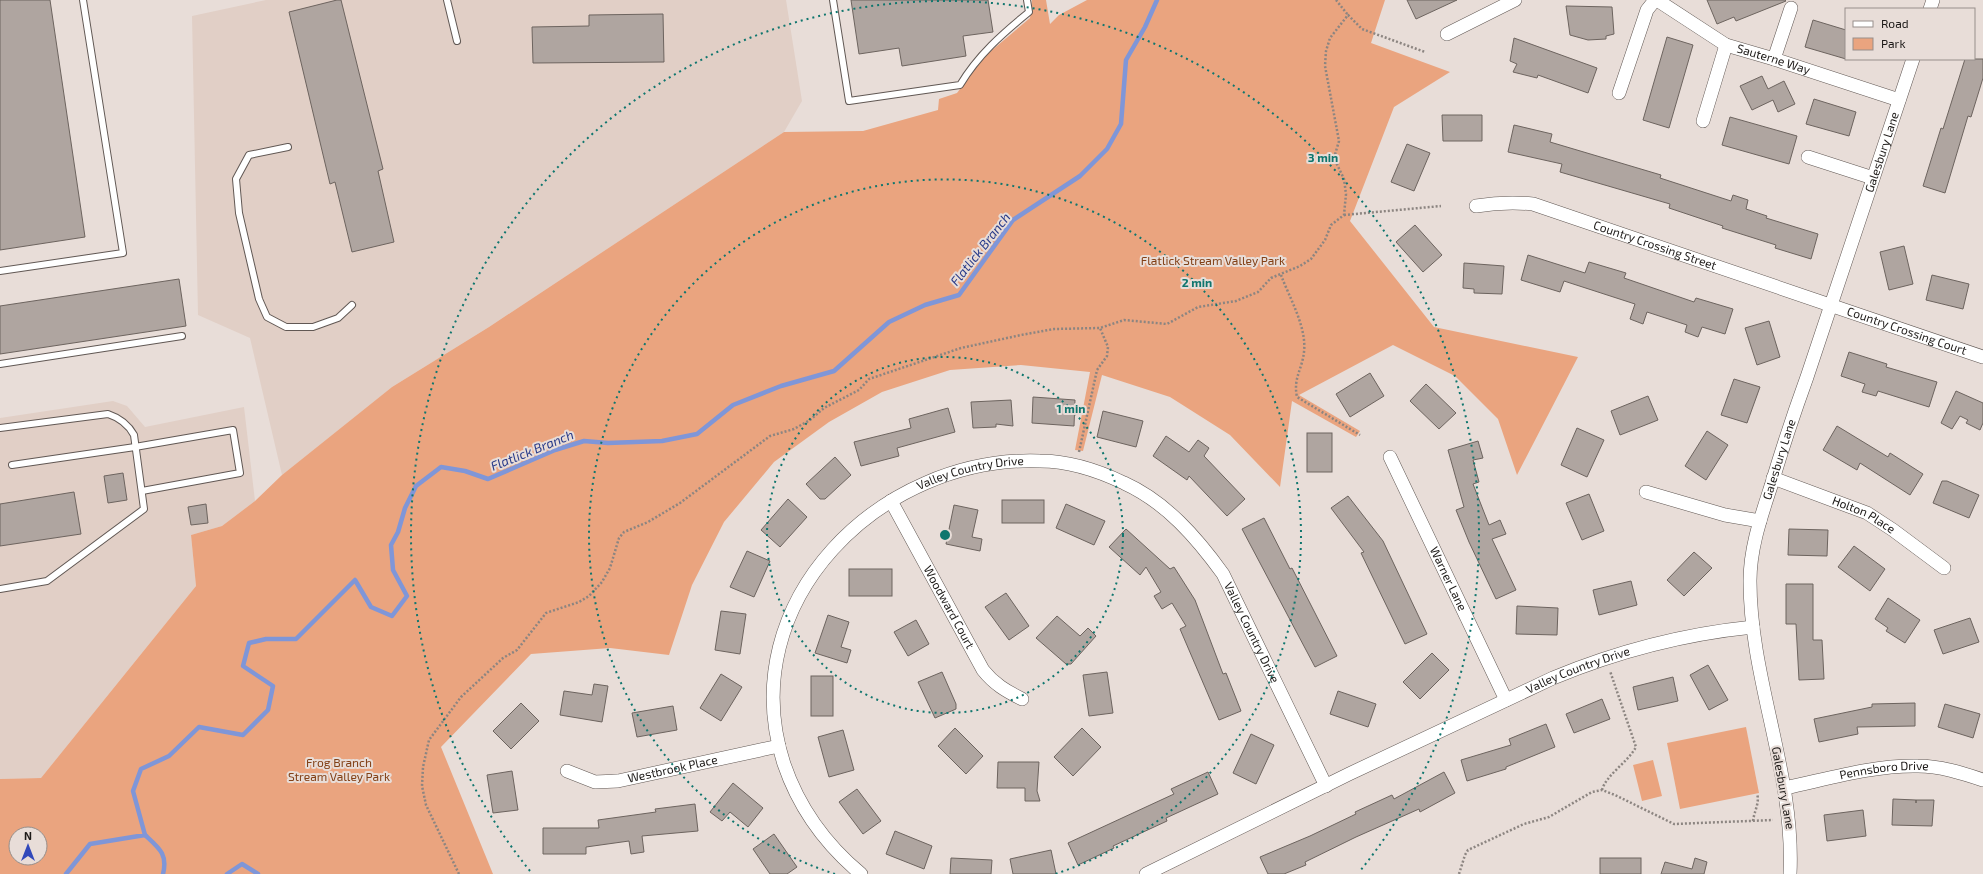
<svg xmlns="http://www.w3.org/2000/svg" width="1983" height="874" font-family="'Exo 2',sans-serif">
	<rect width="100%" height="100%" fill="#e8ddd8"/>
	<g fill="#e1cfc6">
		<polygon points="266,0 786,0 802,101 784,132 489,327 392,387 282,475 250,338 198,315 192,16"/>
		<polygon points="113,401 127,406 145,427 244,407 255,501 222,526 191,535 196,586 41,778 0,779 0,418"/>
	</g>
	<g fill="#eaa47f" fill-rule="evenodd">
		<path d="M1032,0h14l4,24 9,-9 28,-15h298l-14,43 79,29 -56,35 -44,114 84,106 144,30 -61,118 -19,-56 -43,-43 -62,-31 -94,50 61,36 -4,6 -64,-36 -12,86 -50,-52 -60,-38 -68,-22 -19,76 -8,-1 15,-78 -69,-7 -71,5 -68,22 -53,30 -55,40 -50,60 -32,63 -23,70 -59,-7 -79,6 -90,93 52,127h-493v-95l41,-1 155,-192 -5,-51 31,-9 33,-25 27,-26 110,-88 97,-60 295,-195 79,-1 75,-21 1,-11 18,-6 28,-37 45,-38zM16,834h24v24h-24z"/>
		<polygon points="1746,727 1759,793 1680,809 1667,743"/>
		<polygon points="1653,760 1662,796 1642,801 1633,765"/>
	</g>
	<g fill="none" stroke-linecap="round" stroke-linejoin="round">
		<g stroke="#7f96d8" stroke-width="4.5">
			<path d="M145,835c14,13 23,19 18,39"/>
			<polyline points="66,874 90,844 145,835 133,791 141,769 169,756 199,727 243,735 268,710 273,686 243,666 249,643 266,639 296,639 355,580 371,607 392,616 407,596 393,570 391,545 398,532 405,508 416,486 441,467 465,471 488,479 555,450 584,441 608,443 662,441 697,434 733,405 781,386 834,371 889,322 925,305 959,295 1013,220 1080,176 1107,149 1121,124 1126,60 1145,27 1157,0"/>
			<polyline points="227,874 242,864 258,874"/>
		</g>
	</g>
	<g fill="#afa5a0" stroke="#6d645f">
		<polygon points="0,0 50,0 85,237 0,250"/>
		<polygon points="337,0 341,0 383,169 378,171 394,242 352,252 335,182 330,184 289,12"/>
		<polygon points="851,0 988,0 993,32 963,36 966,56 902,66 899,48 859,54"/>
		<polygon points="1407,0 1457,0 1416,19"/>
		<polygon points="1707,0 1785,0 1786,1 1736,21 1734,17 1717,24"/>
		<polygon points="1566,6 1612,7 1614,34 1606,36 1606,39 1588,40 1570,35"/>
		<polygon points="663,14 664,62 533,63 532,27 589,26 589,15"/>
		<polygon points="1813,20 1846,30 1846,59 1805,47"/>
		<polygon points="1667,37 1693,45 1669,128 1643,120"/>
		<polygon points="1514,38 1597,68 1588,93 1538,75 1537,78 1513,72 1517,64 1510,61"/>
		<polygon points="1965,59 1983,59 1983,78 1971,117 1968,116 1945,193 1923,186 1941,128 1943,129"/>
		<polygon points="1762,76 1768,89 1784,81 1795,104 1778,112 1773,100 1752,110 1740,86"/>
		<polygon points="1814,99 1856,112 1849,136 1806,124"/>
		<polygon points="1442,115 1482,115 1482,141 1443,141"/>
		<polygon points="1730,117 1797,136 1789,164 1722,145"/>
		<polygon points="1514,125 1552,134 1550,142 1661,175 1660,178 1731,201 1733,195 1748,200 1746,209 1767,216 1766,218 1818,234 1811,259 1775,248 1776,245 1722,228 1723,226 1669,208 1670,204 1560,172 1562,164 1508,152"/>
		<polygon points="1407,144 1430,153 1414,191 1391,182"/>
		<polygon points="1415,225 1442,255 1423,272 1396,242"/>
		<polygon points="1904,246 1913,284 1889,290 1880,252"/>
		<polygon points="1528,255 1585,273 1589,262 1626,273 1624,278 1694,302 1696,298 1733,309 1725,334 1702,327 1698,337 1685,332 1687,325 1647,312 1643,324 1630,319 1635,304 1564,281 1560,292 1521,280"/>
		<polygon points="1464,263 1504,266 1502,294 1474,293 1474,289 1463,288"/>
		<polygon points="1932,275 1969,284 1963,309 1926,300"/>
		<polygon points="179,279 186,326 0,354 0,306"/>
		<polygon points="1769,321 1780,357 1757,365 1745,328"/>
		<polygon points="1849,352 1887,364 1886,367 1937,382 1929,407 1878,391 1876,396 1862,392 1865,384 1841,376"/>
		<polygon points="1370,373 1384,396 1350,417 1336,394"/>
		<polygon points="1734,379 1760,387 1747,423 1721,415"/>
		<polygon points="1426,384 1456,413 1439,429 1410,401"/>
		<polygon points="1956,391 1983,403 1983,423 1980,430 1966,423 1968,420 1960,416 1952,429 1941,423"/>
		<polygon points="1648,396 1658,420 1620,435 1611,411"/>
		<polygon points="1033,397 1075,400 1074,426 1032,423"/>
		<polygon points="1011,400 1013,426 996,424 996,427 973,428 971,402"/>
		<polygon points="948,408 955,432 897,448 899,456 861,466 854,442 911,428 909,419"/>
		<polygon points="1103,411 1143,421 1136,447 1097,437"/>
		<polygon points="1837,426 1888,457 1890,453 1923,474 1910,495 1860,463 1857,470 1823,450"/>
		<polygon points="1577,428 1604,440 1587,477 1561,465"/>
		<polygon points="1707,431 1728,445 1706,480 1685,466"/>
		<rect x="1307" y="433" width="25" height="39"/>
		<polygon points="1166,436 1189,452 1198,440 1209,448 1204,456 1245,499 1227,516 1189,476 1187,480 1153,456"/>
		<polygon points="1478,441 1483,458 1473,460 1479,482 1473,484 1489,525 1500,520 1506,534 1492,539 1516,590 1496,599 1469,542 1456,510 1464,507 1448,450"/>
		<polygon points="835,457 851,475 825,499 820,499 806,484"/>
		<polygon points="123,473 127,500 108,503 104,476"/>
		<polygon points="1942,481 1947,481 1979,495 1969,518 1933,503"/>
		<polygon points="74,492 81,534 0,546 0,504"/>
		<polygon points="1589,494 1604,531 1582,540 1566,503"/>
		<polygon points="1348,496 1383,541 1427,634 1405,644 1361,553 1364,552 1331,508"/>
		<polygon points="788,499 807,517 780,547 761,530"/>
		<rect x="1002" y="500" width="42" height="23"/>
		<polygon points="206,504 208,523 191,525 188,507"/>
		<polygon points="1066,504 1105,521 1094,545 1056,528"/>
		<polygon points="954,505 978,510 972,537 982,539 980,551 946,544"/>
		<polygon points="1264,518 1290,569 1292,568 1337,656 1315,667 1242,529"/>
		<polygon points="1126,529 1170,569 1174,567 1195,600 1223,674 1226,673 1241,711 1219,720 1180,629 1186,626 1172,603 1162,609 1154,596 1161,592 1146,567 1140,575 1109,547"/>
		<polygon points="1789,529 1828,530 1827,556 1788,555"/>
		<polygon points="1854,546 1885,569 1870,591 1838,567"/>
		<polygon points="747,551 770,561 754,597 730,587"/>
		<polygon points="1694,552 1712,568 1684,596 1667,580"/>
		<rect x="849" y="569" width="43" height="27"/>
		<polygon points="1631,581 1637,605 1599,615 1593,590"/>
		<polygon points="1786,584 1813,584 1813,640 1822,640 1824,679 1799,680 1796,624 1786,624"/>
		<polygon points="1006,593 1029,626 1009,640 985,607"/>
		<polygon points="1888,598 1920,620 1905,643 1886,631 1888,628 1875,619"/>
		<polygon points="1517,606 1558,608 1557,635 1516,634"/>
		<polygon points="721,611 746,614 740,654 715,650"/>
		<polygon points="828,615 849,622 841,647 851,650 847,663 815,653"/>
		<polygon points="1057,616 1080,636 1088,628 1096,636 1071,664 1066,664 1036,638"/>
		<polygon points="1970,618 1979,642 1943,654 1934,630"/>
		<polygon points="916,620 929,644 908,656 894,632"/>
		<polygon points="1432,653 1449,670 1420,699 1403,682"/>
		<polygon points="1708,665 1728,700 1709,710 1690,675"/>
		<polygon points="942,672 956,704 956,709 935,718 918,682"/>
		<polygon points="1107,672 1113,713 1089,716 1083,675"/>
		<polygon points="721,674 742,687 721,721 700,708"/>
		<rect x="811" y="676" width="22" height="40"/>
		<polygon points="1673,677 1678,701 1638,710 1633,687"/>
		<polygon points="594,684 608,686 602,722 560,715 564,691 592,695"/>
		<polygon points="1338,691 1376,704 1368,727 1330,714"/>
		<polygon points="1602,699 1610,719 1574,733 1566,714"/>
		<polygon points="521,703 539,721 511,749 493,731"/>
		<polygon points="1915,703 1915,726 1857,727 1858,734 1819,742 1814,719 1872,707 1872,704"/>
		<polygon points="1945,704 1980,714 1973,738 1938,727"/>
		<polygon points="673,706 677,730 637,737 632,713"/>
		<polygon points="1546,724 1555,747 1506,767 1506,769 1467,781 1461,760 1511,745 1509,739"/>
		<polygon points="955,728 983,756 966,774 938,746"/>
		<polygon points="1082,728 1101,747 1073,776 1054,757"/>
		<polygon points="843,730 854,770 829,777 818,737"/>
		<polygon points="1251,734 1274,745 1256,784 1233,773"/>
		<polygon points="998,762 1039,762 1037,791 1040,801 1025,801 1025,788 997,788"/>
		<polygon points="512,771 518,810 493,813 487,775"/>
		<polygon points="1208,772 1218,794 1166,818 1167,821 1113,846 1114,848 1078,865 1068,843 1174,794 1171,789"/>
		<polygon points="1444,772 1455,793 1420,812 1419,809 1356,837 1305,862 1306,865 1284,874 1268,874 1260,857 1310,836 1356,814 1355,812 1392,795 1394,799"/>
		<polygon points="733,783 763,808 748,827 730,812 722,821 710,812"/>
		<polygon points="857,789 881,821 863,834 839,802"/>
		<polygon points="1893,799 1916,800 1916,803 1916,800 1934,800 1932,826 1892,825"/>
		<polygon points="695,804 698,831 642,836 644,852 631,854 629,841 586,847 586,854 543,854 543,828 599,828 598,820 656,812 655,809"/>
		<polygon points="1863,810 1866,836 1827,841 1824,815"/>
		<polygon points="895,831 932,846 924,869 886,854"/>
		<polygon points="774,834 797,867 787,874 770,874 753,849"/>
		<polygon points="1051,850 1056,874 1013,874 1010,859"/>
		<polygon points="951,858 992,860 991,874 950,874"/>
		<rect x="1600" y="858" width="41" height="16"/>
		<polygon points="1695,858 1707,862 1704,874 1661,874 1665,862 1692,869"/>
	</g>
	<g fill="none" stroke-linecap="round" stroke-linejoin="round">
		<g stroke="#615854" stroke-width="8">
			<g id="lane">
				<polyline points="447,0 457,41"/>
				<path d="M833,0l16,101 111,-16c18,-30 42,-51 69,-73l-2,-12"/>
				<polyline points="288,147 249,155 236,179 239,213 259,299 267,317 286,327 313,327 338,318 352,305"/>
				<polyline points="0,271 123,253 83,0"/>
				<polyline points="0,364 182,336"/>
				<path d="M0,428l108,-14c12,4 20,10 26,21l10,74 -97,72 -47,8"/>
				<polyline points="12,465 135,447 233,430 240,473 142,491"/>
			</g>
		</g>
		<g stroke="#615854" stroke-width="14">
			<g id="street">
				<path id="s1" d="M1657,0l69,45 48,14 125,41"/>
				<polyline points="1930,9 1933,0"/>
				<polyline points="1447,34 1515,0"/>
				<polyline points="1774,59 1791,8"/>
				<polyline points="1619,93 1647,10 1655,0"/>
				<polyline points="1703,121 1726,45"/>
				<polyline points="1808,157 1873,178"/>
				<path id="s2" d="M1476,206c19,-3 36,-4 57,-2l450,153"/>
				<path id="s3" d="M1390,457l116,243"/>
				<path id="s4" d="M1773,478l94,35 26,17 51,38"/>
				<polyline points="1646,492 1725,515 1760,521"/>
				<path id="s5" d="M891,501l92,169c11,14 23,21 39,29"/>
				<path id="s6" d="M567,771l28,11 23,-1 161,-35"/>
				<path id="s7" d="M1785,788c43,-9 88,-23 133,-22 22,0 44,7 65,14"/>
				<path id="s8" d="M861,874c-36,-30 -62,-66 -77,-110 -53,-163 98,-309 256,-303 28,0 59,10 84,22 42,19 73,55 99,91l103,212"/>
				<path id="s9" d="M1146,874l203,-100 204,-96c65,-27 131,-44 200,-51"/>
				<path id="s10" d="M1790,874c5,-100 -40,-194 -40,-293 0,-33 11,-64 21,-95 11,-37 23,-73 36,-109 36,-106 71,-212 106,-318"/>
			</g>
		</g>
		<g stroke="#8c8581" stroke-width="2.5" stroke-dasharray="2 2" stroke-linecap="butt">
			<polyline points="1336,0 1348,15"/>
			<polyline points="1344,215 1441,206"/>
			<path d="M1281,275c8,22 26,52 23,77 -2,18 -11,26 -7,45l63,38"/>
			<polyline points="1079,452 1097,370 1107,356 1108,347 1100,328"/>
			<path d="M1602,790c4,-15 26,-28 34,-43l-26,-76"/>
			<path d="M1753,821c1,-9 7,-19 4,-27"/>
			<polyline points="459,874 426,805 422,786 423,767 429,740 461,697 503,658 517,650 546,613 579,602 589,596 602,582 610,568 619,538 624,532 648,522 680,503 770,436 794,429 810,420 824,408 859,390 869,379 961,348 1021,335 1054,329 1100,328 1124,320 1167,324 1198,307 1236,301 1258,292 1271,278 1300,266 1311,259 1325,240 1331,225 1344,215 1346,194 1344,179 1334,158 1339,141 1325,66 1326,51 1330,38 1348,15 1362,29 1425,52"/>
			<polyline points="1459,874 1465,855 1468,850 1524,824 1549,817 1592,792 1602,790 1615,795 1674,824 1773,820"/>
		</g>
		<use href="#lane" stroke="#fff" stroke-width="6"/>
		<use href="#street" stroke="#fff" stroke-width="13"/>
	</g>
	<g fill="none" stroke="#0f766e" stroke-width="2" stroke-dasharray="2 4">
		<circle cx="945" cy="535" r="178"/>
		<path d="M835 874A356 356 0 1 1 1055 874"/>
		<path d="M530 871A534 534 0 1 1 1360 871"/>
	</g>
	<g text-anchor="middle" stroke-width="4" stroke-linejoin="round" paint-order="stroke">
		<g font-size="12" fill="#1d1a18" stroke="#e8ddd8">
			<text dy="4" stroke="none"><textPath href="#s1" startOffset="132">Sauterne Way</textPath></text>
			<text dy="4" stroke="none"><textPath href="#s10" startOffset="746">Galesbury Lane</textPath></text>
			<text dy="4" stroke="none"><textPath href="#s2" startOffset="186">Country Crossing Street</textPath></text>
			<text dy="4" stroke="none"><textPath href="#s2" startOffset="452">Country Crossing Court</textPath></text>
			<text dy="4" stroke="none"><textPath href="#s10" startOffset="422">Galesbury Lane</textPath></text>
			<text dy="4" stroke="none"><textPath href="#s8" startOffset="528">Valley Country Drive</textPath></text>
			<text dy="4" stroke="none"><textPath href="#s4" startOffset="98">Holton Place</textPath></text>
			<text dy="4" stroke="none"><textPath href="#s3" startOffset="135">Warner Lane</textPath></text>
			<text dy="4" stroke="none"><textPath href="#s5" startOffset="121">Woodward Court</textPath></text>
			<text dy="4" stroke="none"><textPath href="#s8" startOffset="888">Valley Country Drive</textPath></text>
			<text dy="4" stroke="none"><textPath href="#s9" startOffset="478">Valley Country Drive</textPath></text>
			<text dy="4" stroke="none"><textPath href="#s6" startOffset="109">Westbrook Place</textPath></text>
			<text dy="4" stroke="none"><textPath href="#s7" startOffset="101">Pennsboro Drive</textPath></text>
			<text transform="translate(1783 788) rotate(80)" y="4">Galesbury Lane</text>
		</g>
		<g font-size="12" fill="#824016" stroke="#e8ddd8">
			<text x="1213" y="265">Flatlick Stream Valley Park</text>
			<text x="339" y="767">Frog Branch<tspan x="339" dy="14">Stream Valley Park</tspan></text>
		</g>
		<g font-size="13" font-style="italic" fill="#293b89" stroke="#e8ddd8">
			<text transform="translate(980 249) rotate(-52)" y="5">Flatlick Branch</text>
			<text transform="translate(532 450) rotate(-22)" y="5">Flatlick Branch</text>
		</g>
	</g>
	<circle cx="945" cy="535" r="6" fill="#0f766e" stroke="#e8ddd8" stroke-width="2"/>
	<g font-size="12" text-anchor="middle" font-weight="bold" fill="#0f766e" stroke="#e8ddd8" stroke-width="4" stroke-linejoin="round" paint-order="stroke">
		<text x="1323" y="162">3 min</text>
		<text x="1197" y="287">2 min</text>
		<text x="1071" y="413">1 min</text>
	</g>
	<rect x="1845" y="8" width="130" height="52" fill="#e8ddd8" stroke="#978f8b"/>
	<rect x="1853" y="21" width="20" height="6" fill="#ffffff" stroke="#978f8b"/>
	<text x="1881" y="28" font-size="12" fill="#1d1a18">Road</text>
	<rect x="1853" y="38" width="20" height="12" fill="#eaa47f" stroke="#978f8b"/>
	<text x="1881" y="48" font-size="12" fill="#1d1a18">Park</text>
	<g transform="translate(28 846)"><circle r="19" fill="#e8ddd8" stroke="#978f8b"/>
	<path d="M0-3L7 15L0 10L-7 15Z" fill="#3249ba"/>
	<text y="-6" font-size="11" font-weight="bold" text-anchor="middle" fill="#1d1a18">N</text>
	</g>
</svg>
